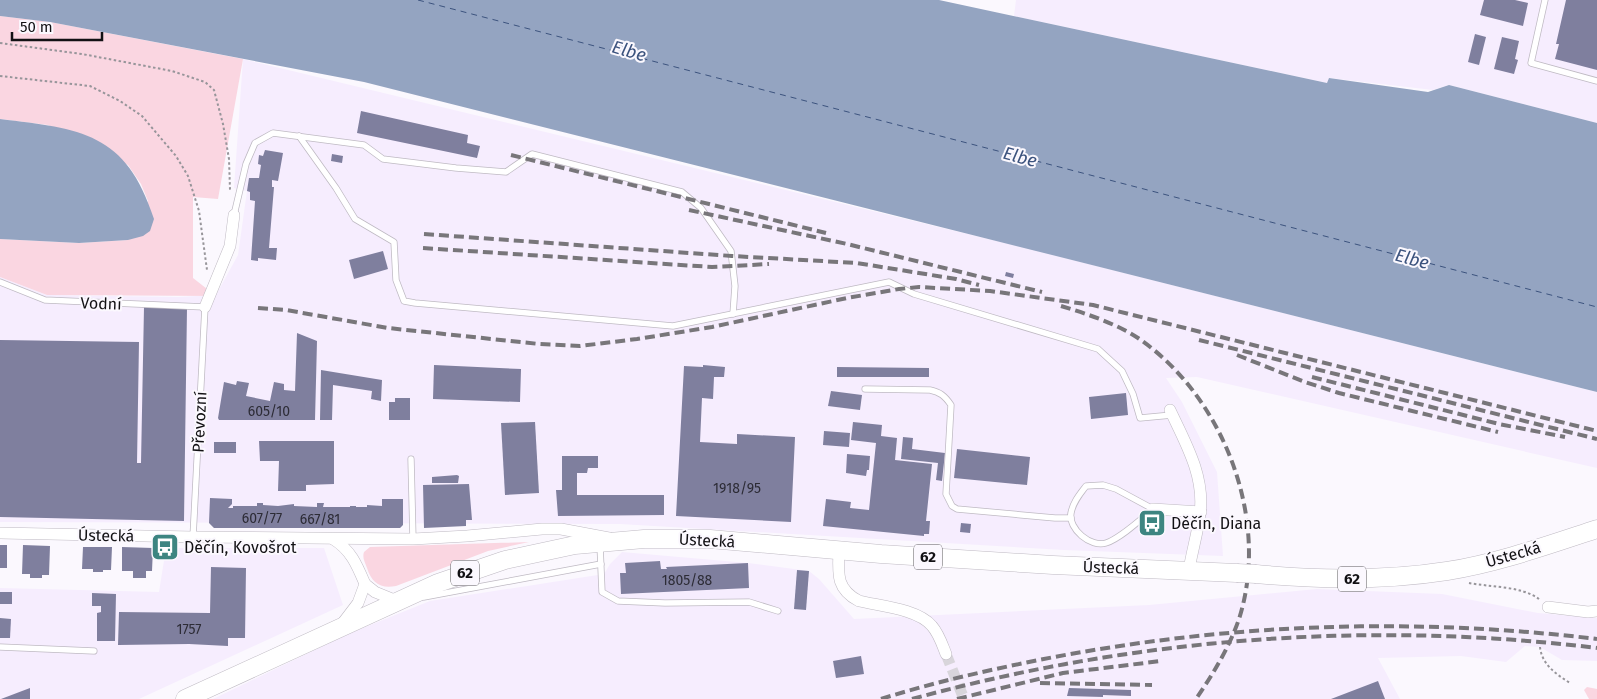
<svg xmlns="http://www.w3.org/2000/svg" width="1597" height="699" font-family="'Fira Sans',sans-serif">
	<rect width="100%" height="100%" fill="#fbf8fe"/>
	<g fill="#f6edfe">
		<polygon points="1016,0 1597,0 1597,123 1449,85 1433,90 1329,78 1327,83 1014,16"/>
		<polygon points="243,59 1001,242 1597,392 1597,468 1197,377 1166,378 1182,402 1217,472 1223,556 1064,550 620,524 0,522 0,277 47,295 178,297 216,295 238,255 247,191 234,188"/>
		<polygon points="166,548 324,548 343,605 139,699 0,699 0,588 159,592"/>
		<polygon points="622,552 748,563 809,571 819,579 854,619 1149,605 1317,589 1442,594 1538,613 1597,618 1597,661 1562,660 1540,647 1525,646 1506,662 1461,656 1378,658 1400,699 213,699 348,634 430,601 604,574 610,564"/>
	</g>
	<g fill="#fad6e1">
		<polygon points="0,16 50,22 243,59 218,199 193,197 193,278 216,296 47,295 0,277 0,239 79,243 128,240 148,201 141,184 128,165 48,125 0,119"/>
		<path d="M529,542l-41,9 -92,35c-16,3 -24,-3 -29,-18 -2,-6 -5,-10 -3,-16l6,-5z"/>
		<polygon points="1587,687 1597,689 1597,699 1589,699 1584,690"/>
	</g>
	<g fill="#94a4c1">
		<polygon points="0,0 939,0 1327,83 1329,78 1428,92 1449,85 1597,123 1597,392 364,82 50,22 0,16"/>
		<path d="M0,119c81,10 126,13 154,100l-4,12 -7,5 -15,4 -49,3 -79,-4z"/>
	</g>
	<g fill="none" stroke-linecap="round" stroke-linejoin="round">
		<polyline stroke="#3c537e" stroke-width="1" stroke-dasharray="6 5" stroke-linecap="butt" points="418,0 1597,307"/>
	</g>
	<g fill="#7f7f9e">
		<polygon points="1484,0 1515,0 1528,3 1523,26 1480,15"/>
		<polygon points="1566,0 1597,0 1597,70 1555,59 1559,44 1556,44"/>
		<polygon points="1475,34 1486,37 1479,65 1468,62"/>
		<polygon points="1502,37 1519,41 1515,59 1518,60 1514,74 1494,69"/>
		<polygon points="361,111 468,135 467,143 480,146 477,158 357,133"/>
		<polygon points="265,150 283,153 278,181 272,180 272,187 274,187 269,248 277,248 276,260 258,258 258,261 251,260 255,201 250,200 250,192 247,191 249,178 259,178 261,165 258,164 259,155 263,156"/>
		<polygon points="332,154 343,156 342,163 331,161"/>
		<polygon points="383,251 388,269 354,279 349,260"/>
		<polygon points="1006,272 1014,274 1013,278 1005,276"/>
		<polygon points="144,307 187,308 184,521 0,517 0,340 139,342 137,463 141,463"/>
		<polygon points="297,333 317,341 315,420 219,420 218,418 224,382 236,385 237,381 249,383 246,396 270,401 274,382 284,384 284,390 295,391"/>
		<polygon points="434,365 521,369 520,402 433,399"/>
		<polygon points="703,365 725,367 724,377 714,377 713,399 702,398 700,442 737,444 737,434 795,437 791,522 676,516 684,366 703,367"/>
		<polygon points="837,367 929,368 929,377 837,377"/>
		<polygon points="321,370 382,380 381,401 371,399 372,391 333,385 332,420 320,420"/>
		<polygon points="831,391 862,395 860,410 828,406"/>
		<polygon points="1126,393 1128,415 1091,419 1089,397"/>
		<polygon points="395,398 410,398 410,420 389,420 389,402 395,402"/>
		<polygon points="535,422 539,493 505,495 501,423"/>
		<polygon points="853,422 882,425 881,436 897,438 895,460 932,464 926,521 930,521 929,534 924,534 924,536 823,526 826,499 851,502 850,508 869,510 876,443 851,440"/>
		<polygon points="824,431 850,433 849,447 823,445"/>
		<polygon points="903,437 913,438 912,449 945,453 942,481 936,480 938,463 901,459"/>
		<polygon points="259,441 334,441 334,484 306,485 306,491 278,491 279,461 260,461"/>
		<rect x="214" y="442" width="22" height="11"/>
		<polygon points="957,449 1030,457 1027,485 954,478"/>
		<polygon points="847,454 870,456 869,470 867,470 866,476 846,473"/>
		<polygon points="562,456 598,456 598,468 588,468 587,473 577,473 577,495 664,495 664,515 558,516 556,490 562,490"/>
		<polygon points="457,475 459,476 458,483 432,483 432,477"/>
		<polygon points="469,484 472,520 466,520 466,526 424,528 423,485"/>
		<polygon points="210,498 232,499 232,504 228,508 233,508 233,506 257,506 257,503 263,503 263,505 278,506 294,504 294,506 317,507 317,503 324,503 323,507 350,507 350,506 356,506 356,507 367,507 367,505 382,506 382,499 403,499 403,525 400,528 214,528 209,523"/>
		<polygon points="961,523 971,524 970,533 960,532"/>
		<rect x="0" y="545" width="7" height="23"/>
		<polygon points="23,545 50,546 49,575 42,575 42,578 30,578 30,574 22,574"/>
		<polygon points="83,547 112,547 111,570 103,570 103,572 93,572 93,569 82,569"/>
		<polygon points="122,547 153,548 152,571 146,571 146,578 133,578 133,571 122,571"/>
		<polygon points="660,561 661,569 667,569 666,567 748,563 749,588 621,594 620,573 626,573 625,563"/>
		<polygon points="211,567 246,568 245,638 228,638 228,646 189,644 118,645 119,612 210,613"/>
		<polygon points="797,570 809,571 806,610 794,609"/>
		<rect x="0" y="592" width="12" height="12"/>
		<polygon points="92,593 116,594 115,641 97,641 97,613 101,612 101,606 92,606"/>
		<polygon points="0,618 11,619 10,638 0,638"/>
		<polygon points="861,656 864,674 836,678 833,661"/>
		<polygon points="1378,681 1385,699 1331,699"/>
		<polygon points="30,688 30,699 1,699"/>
		<polygon points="1069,688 1131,690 1131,696 1103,695 1103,697 1067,696"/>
	</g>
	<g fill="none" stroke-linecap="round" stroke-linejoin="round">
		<polyline stroke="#d8d5db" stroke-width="11" stroke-dasharray="11 5.5" stroke-linecap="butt" points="946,654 964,699"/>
		<g stroke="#bfbac3" stroke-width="7">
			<g id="service">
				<polyline points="1545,0 1531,63 1597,81"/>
				<polyline points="299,136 336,188 355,219 394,242 396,280 404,301 415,303 673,326 889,282 914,294 1098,349 1122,371 1133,394 1140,418 1172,415"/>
				<polyline points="234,215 246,164 255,143 273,133 364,145 383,159 456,168 506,172 532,154 682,192 701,208 731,251 735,286 733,314"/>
				<polyline points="0,282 45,300 205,307 193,537"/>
				<path d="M865,389l65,1c10,2 15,6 21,15l-5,89 6,12 5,3 98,9h16"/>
				<polyline points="411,459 413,539"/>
				<path d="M1103,485l13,4 37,20c-12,10 -32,29 -47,34 -15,5 -38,-14 -35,-30 2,-11 9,-19 15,-27z"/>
				<polyline points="600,545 602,592 618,601 665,603 749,602 778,611"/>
				<polyline points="424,597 601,564"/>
				<polyline points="0,647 94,651"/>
			</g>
		</g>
		<g stroke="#bfbac3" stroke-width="12">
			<g id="minor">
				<polyline points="205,307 230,246 234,215"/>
				<path d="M1170,410c15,32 35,66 30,103 -2,19 -8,38 -11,57"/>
				<polyline points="1153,509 1201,512"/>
				<polyline points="0,533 193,537 413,539 467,536 542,529 561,529 609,538"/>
				<path d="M333,539c18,11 24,26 32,45l-7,19 -16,21"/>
				<path d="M839,550c-1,24 -3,39 20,51 21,5 59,8 73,25 7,8 10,18 14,28"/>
				<polyline points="365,584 375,592 397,601"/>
				<polyline points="1548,607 1588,612 1597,611"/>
			</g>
		</g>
		<g stroke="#bfbac3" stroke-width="19">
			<g id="primary">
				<path d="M1256,574c64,6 127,7 191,-3 51,-8 101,-26 150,-42"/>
				<polyline points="185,699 438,583 505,560 575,545 644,539 710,539 881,554 1053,565 1237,573"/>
			</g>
		</g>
		<g stroke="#97959a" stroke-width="2" stroke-dasharray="2.5 2.5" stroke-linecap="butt">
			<polyline points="0,43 82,54 172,71 205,82 214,90 223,124 229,159 230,190"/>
			<polyline points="0,76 90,86 120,101 142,116 176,156 188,176 199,211 207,270"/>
			<path d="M1469,583c20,4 53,3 70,16"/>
			<path d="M1540,647c2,18 16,27 30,36"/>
		</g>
		<use href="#service" stroke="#fff" stroke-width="5.5"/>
		<use href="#minor" stroke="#fff" stroke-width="11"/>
		<use href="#primary" stroke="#fff" stroke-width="18"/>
		<g stroke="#78767a" stroke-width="4" stroke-dasharray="10 5" stroke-linecap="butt">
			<polyline points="511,155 826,233"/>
			<polyline points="689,210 847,244 1042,292"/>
			<polyline points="424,234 732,256 857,263 956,279 979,285"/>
			<polyline points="423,248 712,267 769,264"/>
			<path d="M1061,306c26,8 54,17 77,32 85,58 133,181 101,281 -10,29 -26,55 -43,80"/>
			<polyline points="258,308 286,310 388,328 539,344 580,346 637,339 712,327 847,298 899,289 919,287 990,291 1093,305 1597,431"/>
			<polyline points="1199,340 1597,439"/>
			<polyline points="1237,355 1305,382 1339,393 1498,432"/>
			<polyline points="1312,377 1499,424 1565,437"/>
			<polyline points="1040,683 1152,685"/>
			<path d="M881,699c47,-15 95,-26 143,-36 189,-39 382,-47 573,-24"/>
			<path d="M912,699c222,-61 456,-79 685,-51"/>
			<polyline points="957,699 1063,673 1161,661"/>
		</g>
		<g stroke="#bfbac3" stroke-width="19" stroke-linecap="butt">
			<polyline id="primary-bridge" points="1237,573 1256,574"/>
		</g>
		<use href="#primary-bridge" stroke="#fff" stroke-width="18"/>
	</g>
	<defs>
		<g id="bus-square" transform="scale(1.4375)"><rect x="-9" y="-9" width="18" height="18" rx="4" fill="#3d8581" stroke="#fbf8fe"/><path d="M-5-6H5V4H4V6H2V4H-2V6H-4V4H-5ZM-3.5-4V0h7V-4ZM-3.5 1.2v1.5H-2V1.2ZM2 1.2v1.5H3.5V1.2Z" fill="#fff"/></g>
	</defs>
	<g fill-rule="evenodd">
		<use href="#bus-square" x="1152" y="523"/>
		<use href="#bus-square" x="165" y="547"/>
	</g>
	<g text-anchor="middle" stroke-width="4" stroke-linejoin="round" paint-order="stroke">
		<g font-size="14" fill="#2d2c36">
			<text x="269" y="416">605/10</text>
			<text x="737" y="493">1918/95</text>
			<text x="262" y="523">607/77</text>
			<text x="320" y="524">667/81</text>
			<text x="687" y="585">1805/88</text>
			<text x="189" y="634">1757</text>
		</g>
		<g fill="#fbf8fe" stroke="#58565a" stroke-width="1">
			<rect x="914" y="544.5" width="28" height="25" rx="4"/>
			<rect x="451" y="560.5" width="28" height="25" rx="4"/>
			<rect x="1338" y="566.5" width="28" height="25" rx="4"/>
		</g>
		<g font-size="15" font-weight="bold" fill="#121114">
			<text x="928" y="562">62</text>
			<text x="465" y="578">62</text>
			<text x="1352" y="584">62</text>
		</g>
		<g font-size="16" fill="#121114" stroke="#fbf8fe">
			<text transform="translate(101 303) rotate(2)" y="6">Vodní</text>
			<text transform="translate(199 422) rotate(-87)" y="6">Převozní</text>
			<text transform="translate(106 535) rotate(1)" y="6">Ústecká</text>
			<text transform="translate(707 540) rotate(3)" y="6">Ústecká</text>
			<text transform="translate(1513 554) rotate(-16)" y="6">Ústecká</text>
			<text transform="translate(1111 567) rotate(2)" y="6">Ústecká</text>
		</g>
		<g font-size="16" fill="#121114" stroke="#fbf8fe" text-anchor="start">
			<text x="1171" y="529">Děčín, Diana</text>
			<text x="184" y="553">Děčín, Kovošrot</text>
		</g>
		<g font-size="18" font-style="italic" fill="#3c537e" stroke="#fbf8fe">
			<text transform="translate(629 51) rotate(16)" y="6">Elbe</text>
			<text transform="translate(1020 157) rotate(15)" y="6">Elbe</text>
			<text transform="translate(1412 259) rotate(15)" y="6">Elbe</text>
		</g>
	</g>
	<path d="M12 32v8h90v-8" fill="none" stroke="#121114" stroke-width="2.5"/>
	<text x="20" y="32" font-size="15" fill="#121114" stroke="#fbf8fe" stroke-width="4" paint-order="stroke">50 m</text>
</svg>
